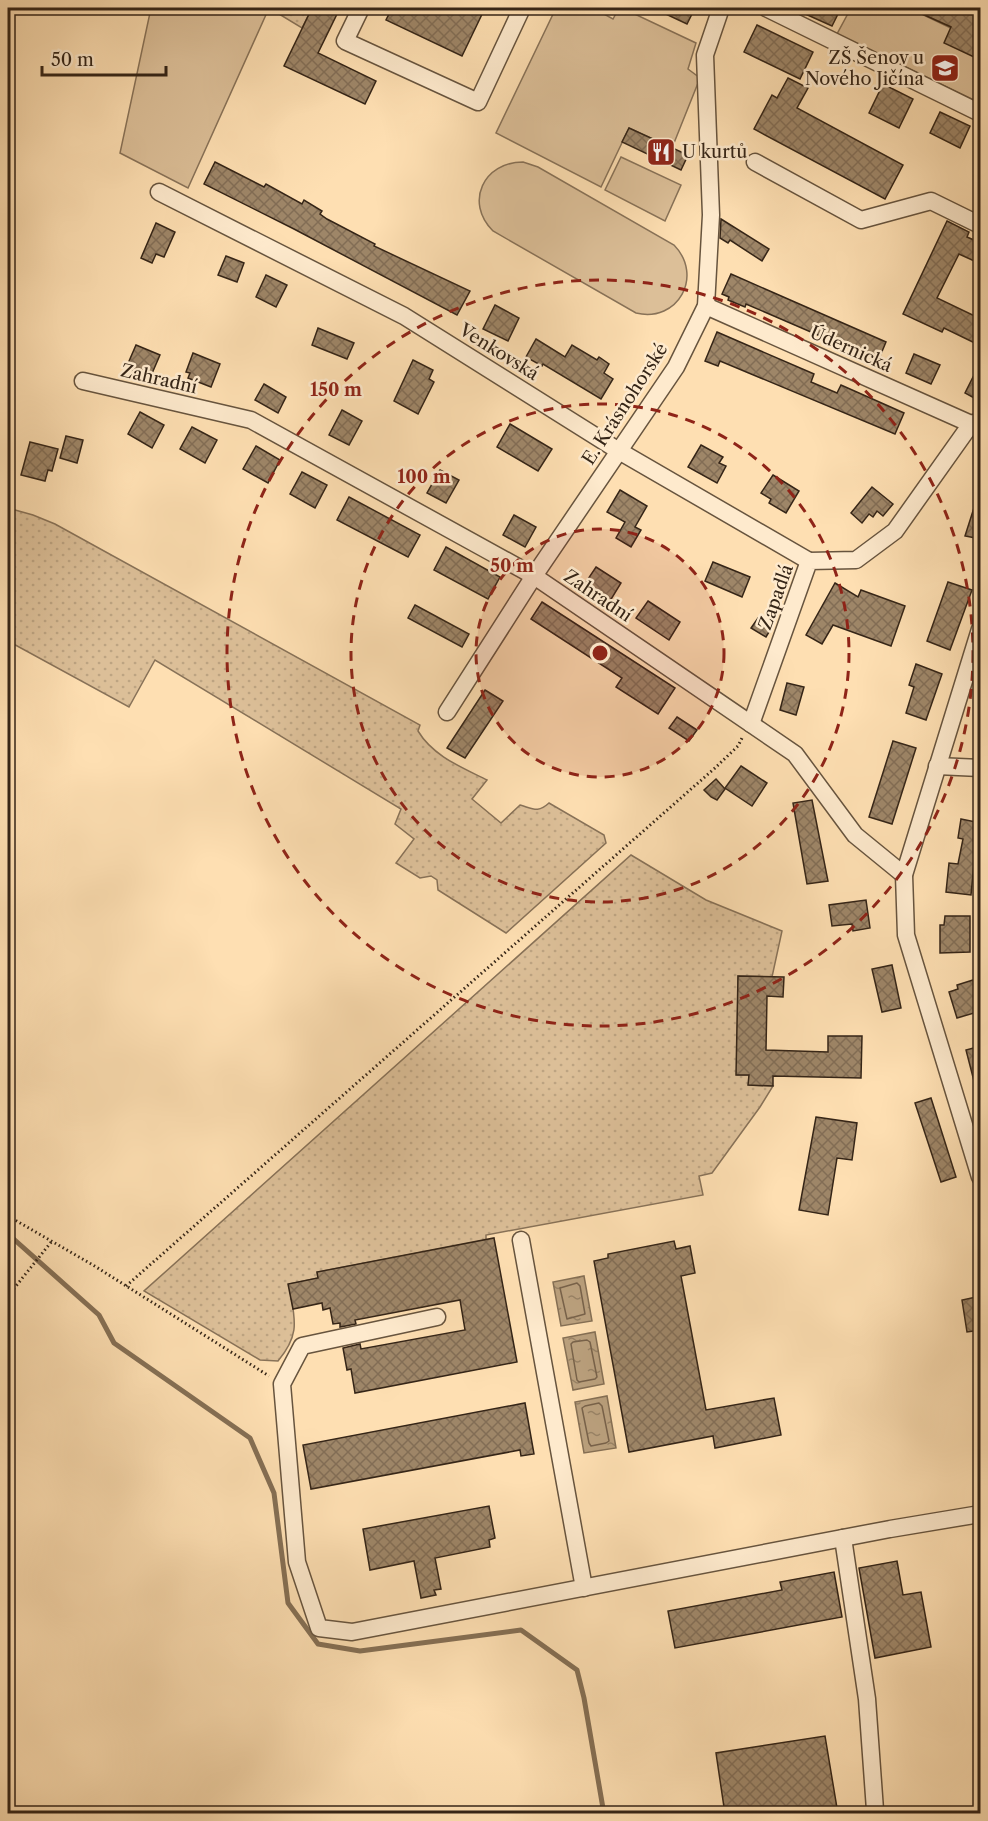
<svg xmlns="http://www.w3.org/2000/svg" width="988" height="1821" font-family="'Libre Caslon Text',serif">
	<defs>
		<pattern id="grass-dots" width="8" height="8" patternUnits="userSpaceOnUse" patternTransform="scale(1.5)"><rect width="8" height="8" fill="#dcbf98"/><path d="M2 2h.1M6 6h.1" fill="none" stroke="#bda482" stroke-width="1.8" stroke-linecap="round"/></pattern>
		<pattern id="water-ripples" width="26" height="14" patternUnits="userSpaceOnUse" patternTransform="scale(1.5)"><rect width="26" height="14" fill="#baa07d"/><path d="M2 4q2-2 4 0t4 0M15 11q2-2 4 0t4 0" fill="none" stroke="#988265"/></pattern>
		<pattern id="building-cross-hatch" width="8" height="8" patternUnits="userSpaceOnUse" patternTransform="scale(1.5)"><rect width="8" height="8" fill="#9e8668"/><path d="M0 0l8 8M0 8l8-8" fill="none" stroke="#826d55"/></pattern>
	</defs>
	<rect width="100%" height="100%" fill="#fedfb2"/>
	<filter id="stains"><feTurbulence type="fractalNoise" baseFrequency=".00333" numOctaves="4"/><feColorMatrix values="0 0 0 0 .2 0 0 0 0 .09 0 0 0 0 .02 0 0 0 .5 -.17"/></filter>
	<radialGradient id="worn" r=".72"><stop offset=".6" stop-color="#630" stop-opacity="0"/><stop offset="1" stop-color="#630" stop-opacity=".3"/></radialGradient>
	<g fill="url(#grass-dots)" stroke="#887258" stroke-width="1.5">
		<polygon points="269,8 312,8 302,28"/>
		<path d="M8,508l25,7 22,9 365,201 -2,6c15,25 43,36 69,49l-15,19 29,24 19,-18c14,4 18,8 29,-2l55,32 2,8 -100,90 -68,-43 -1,-10 -6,-4 -11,2 -24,-15 18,-24 -19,-15 6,-15 -246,-149 -26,47 -121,-66z"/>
		<path d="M631,855l75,45 76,31 -10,46 -34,-1 -1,99h12v10l24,1 -13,21 -48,66 -13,3 4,19 -217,40v5l-169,32 1,6 -29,6c5,34 13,48 -11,77l-18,-1 -116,-69z"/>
	</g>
	<g fill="#dcbf98" stroke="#887258" stroke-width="1.5">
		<polygon points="151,8 269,8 188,188 120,153"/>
		<polygon points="556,8 593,8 613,19 619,8 622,8 696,43 688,69 700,78 672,148 629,128 601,187 496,133"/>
		<polygon points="851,8 909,8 980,42 980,103 837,34"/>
		<polygon points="621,157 681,185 665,221 605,190"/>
		<path d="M523,162l15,5 136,78c30,31 4,78 -38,68l-143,-82c-29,-29 -9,-69 30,-69z"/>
	</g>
	<g fill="url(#water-ripples)" stroke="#856f54" stroke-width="1.5">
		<polygon points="584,1276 592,1321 561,1326 553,1282"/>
		<polygon points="595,1332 604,1384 573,1390 563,1338"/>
		<polygon points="607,1396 616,1448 584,1453 575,1402"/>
	</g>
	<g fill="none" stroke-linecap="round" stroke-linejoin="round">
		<g stroke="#78624a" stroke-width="1.5">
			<polygon points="577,1283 580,1286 585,1314 567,1319 560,1288"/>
			<polygon points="587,1340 590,1342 597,1377 595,1379 579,1382 577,1380 571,1344 573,1342"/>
			<polygon points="599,1403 602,1406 609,1441 606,1443 591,1446 589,1443 582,1408 585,1406"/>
		</g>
		<polyline stroke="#856f54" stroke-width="5" points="8,1234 99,1315 114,1343 250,1438 274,1493 288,1603 318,1644 360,1651 521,1630 577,1670 584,1698 604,1814"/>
	</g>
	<g fill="url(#building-cross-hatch)" stroke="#352517" stroke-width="1.5">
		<polygon points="312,8 340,8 318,53 376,81 365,104 284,66"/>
		<polygon points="392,8 485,8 462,56 386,20"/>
		<polygon points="653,8 695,8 687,24"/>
		<polygon points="792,8 841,8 832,26"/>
		<polygon points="909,8 981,8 981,42 974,57 944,43 951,27"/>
		<polygon points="757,25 813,52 800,79 744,52"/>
		<polygon points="788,78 808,88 797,108 903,165 885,199 754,129 772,95 777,98"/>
		<polygon points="883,84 913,99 899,128 869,113"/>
		<polygon points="940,112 970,126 960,148 930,133"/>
		<polygon points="629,128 688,155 681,170 622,142"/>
		<polygon points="215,162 264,187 266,184 302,204 304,200 322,211 320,214 327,219 375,244 374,246 470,291 457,315 294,229 204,184"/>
		<polygon points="721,219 769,249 762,261 730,240 728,243 720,238"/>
		<polygon points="947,221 969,232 967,237 981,243 981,264 959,254 937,298 981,319 981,346 944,328 942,332 903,314"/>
		<polygon points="156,223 175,232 164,257 156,254 152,263 141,258"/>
		<polygon points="226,256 244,263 237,282 218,275"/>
		<polygon points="731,274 886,342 878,361 746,304 745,307 728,300 729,297 722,294"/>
		<polygon points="266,275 287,285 276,307 256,297"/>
		<polygon points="495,305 519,318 508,341 483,329"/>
		<polygon points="318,328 354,343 347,359 312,345"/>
		<polygon points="717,332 814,374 811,382 837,393 841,385 904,413 895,434 720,361 718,366 705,361"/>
		<polygon points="536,339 565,357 572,345 597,360 599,357 609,364 604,373 613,379 601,399 543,364 542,366 526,357"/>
		<polygon points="136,345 160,355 150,378 126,368"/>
		<polygon points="193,353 220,364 211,387 188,378 190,373 186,372"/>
		<polygon points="914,354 940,365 931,384 906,373"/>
		<polygon points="413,360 433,370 429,379 434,382 418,414 394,401"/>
		<polygon points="981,361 981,390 976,399 965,393"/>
		<polygon points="264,384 286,397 278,413 255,400"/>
		<polygon points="342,410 362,421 349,445 329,435"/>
		<polygon points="140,412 164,425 152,448 128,434"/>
		<polygon points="510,424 552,449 538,471 497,447"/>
		<polygon points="192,427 217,440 205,463 180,449"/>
		<polygon points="66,436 83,440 77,463 60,458"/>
		<polygon points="30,442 58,449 52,471 48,470 45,481 21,475"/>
		<polygon points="701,445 723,457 719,463 726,466 717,483 688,467"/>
		<polygon points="256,446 280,460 268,483 243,469"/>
		<polygon points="440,470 459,480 446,503 427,493"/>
		<polygon points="302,472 327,485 315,508 290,494"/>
		<polygon points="773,475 799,491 786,513 769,503 771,499 761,493"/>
		<polygon points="872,487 893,504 883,516 877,511 873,517 869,514 862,523 851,513"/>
		<polygon points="620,490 647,506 635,527 641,530 631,547 616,538 625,522 607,512"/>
		<polygon points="979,492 981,492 981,539 965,536"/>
		<polygon points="349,497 420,535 408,557 337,520"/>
		<polygon points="514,515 536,527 525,547 503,535"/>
		<polygon points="446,547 500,577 488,599 434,570"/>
		<polygon points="713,562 750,577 742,597 705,581"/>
		<polygon points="596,567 621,583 610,601 584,585"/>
		<polygon points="948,582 972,590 950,650 927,641"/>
		<polygon points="835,583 858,597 861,590 905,606 891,646 833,625 822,644 806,635"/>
		<polygon points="648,601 680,622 669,640 636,618"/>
		<polygon points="542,602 675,688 658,714 616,687 622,678 531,619"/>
		<polygon points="415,605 469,634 462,647 408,618"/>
		<polygon points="758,618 772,627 766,637 751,628"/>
		<polygon points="916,664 942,674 926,720 906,713 914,687 909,685"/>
		<polygon points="787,683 804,687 796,715 780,710"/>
		<polygon points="485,690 503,701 465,758 447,748"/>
		<polygon points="677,717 697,730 689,741 669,728"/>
		<polygon points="893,741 916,748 892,824 869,817"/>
		<polygon points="741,766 767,783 752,806 725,788"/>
		<polygon points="716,779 725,789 717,800 711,797 704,790"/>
		<polygon points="812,800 828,881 807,884 793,803"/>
		<polygon points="961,819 981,823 978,842 976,842 971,895 946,892 949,863 958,864 963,839 958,838"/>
		<polygon points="866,900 870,928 853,931 852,924 832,926 829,905"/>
		<polygon points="945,916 970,916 970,952 940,953 940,925 944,925"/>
		<polygon points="892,965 901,1008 882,1012 872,969"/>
		<polygon points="738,976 784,977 783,997 767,996 766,1050 828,1052 828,1036 862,1036 861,1078 773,1076 773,1086 748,1085 749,1075 736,1075"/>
		<polygon points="973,980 981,1004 981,1011 957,1018 949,992 958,989 957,985"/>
		<polygon points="981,1046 981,1089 976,1089 966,1050"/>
		<polygon points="931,1098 956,1177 941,1182 915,1103"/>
		<polygon points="816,1117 857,1123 852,1160 837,1158 828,1215 799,1210"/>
		<polygon points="494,1238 517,1362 355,1393 351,1369 347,1370 343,1348 360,1344 361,1349 465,1330 460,1300 355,1320 356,1324 340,1327 340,1323 333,1324 330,1308 323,1310 322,1303 293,1309 288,1284 318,1278 317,1272"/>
		<polygon points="674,1241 676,1249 690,1246 695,1273 681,1276 706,1410 774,1398 781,1435 715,1448 713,1436 629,1452 594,1261 608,1258 608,1254"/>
		<polygon points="981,1296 981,1330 967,1332 962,1300"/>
		<polygon points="525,1403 534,1454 521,1456 520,1450 311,1489 303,1445"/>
		<polygon points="489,1506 495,1538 489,1540 490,1547 435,1558 441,1589 434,1590 436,1595 421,1598 414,1561 370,1570 363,1529"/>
		<polygon points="897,1561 903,1595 921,1592 931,1647 875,1658 859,1568"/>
		<polygon points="834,1572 842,1617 675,1648 668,1611 782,1590 780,1582"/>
		<polygon points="825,1736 838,1814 725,1814 716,1753"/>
	</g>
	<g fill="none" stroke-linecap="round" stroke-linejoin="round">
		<g stroke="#67543e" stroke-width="19">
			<g id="minor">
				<polyline points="361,8 345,41 478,102 522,8"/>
				<polyline points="766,8 980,113"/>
				<polyline points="755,162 861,220 931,201 980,225"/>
				<polyline points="159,192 404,316 619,451 809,561"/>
				<polyline points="706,306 971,424 980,421"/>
				<polyline points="83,381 251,420 534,576 795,754 855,835 904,875"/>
				<polyline points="980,629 904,875 906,935 980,1177"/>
				<polyline points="447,712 534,576 676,367 706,306 711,215 705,55 721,8"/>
				<polyline points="751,724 809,561 856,560 895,531 971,424"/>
				<polyline points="937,766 980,768"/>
				<polyline points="521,1240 584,1588"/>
				<polyline points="437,1317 302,1346 282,1384 297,1562 319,1628 352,1632 890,1529 980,1514"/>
				<polyline points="843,1538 867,1699 875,1810 878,1814"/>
			</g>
		</g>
		<g stroke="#352517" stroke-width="3" stroke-dasharray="1.5 3" stroke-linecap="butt">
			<polyline points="8,1216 93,1265 269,1376"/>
			<polyline points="126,1286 715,768 738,746 742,738"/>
			<polyline points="8,1296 52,1241"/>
		</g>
		<use href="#minor" stroke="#feeacd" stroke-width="16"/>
	</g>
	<circle cx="600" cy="653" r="124" fill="#8f2418" fill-opacity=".12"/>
	<g fill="none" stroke="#8f2418" stroke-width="3" stroke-dasharray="10 8">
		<circle cx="600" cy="653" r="124"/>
		<circle cx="600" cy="653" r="249"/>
		<circle cx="600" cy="653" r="373"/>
	</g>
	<defs>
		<g id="school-square" transform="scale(1.5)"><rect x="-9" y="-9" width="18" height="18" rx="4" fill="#8f2418" stroke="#feeacd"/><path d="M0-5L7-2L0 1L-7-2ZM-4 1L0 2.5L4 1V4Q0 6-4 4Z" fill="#fff"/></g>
		<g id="restaurant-square" transform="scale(1.5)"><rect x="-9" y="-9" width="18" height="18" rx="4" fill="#8f2418" stroke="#feeacd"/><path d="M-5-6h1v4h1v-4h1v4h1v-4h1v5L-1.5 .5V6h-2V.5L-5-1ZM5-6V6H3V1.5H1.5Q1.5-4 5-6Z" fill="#fff"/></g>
	</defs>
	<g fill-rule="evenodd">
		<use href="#school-square" x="945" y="68"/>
		<use href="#restaurant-square" x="661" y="152"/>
	</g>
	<g text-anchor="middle" stroke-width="5" stroke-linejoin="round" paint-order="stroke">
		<g font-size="18" fill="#352517" stroke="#feeacd" text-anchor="end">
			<text x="924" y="64">ZŠ Šenov u<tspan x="924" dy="21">Nového Jičína</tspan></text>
			<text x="682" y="158" text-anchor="start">U kurtů</text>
		</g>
		<g font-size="18" fill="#352517" stroke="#feeacd">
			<text transform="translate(851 349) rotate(24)" y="6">Údernická</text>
			<text transform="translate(499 352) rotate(32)" y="6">Venkovská</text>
			<text transform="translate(159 379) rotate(13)" y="6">Zahradní</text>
			<text transform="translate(625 404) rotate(-57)" y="6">E. Krásnohorské</text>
			<text transform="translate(598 596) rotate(34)" y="6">Zahradní</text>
			<text transform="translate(776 597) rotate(-70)" y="6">Zapadlá</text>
		</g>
	</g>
	<circle cx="600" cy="653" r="9" fill="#8f2418" stroke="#feeacd" stroke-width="3"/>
	<g font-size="18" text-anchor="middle" font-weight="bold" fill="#8f2418" stroke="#feeacd" stroke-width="5" stroke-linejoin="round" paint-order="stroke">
		<text x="336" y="396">150 m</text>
		<text x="424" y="483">100 m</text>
		<text x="512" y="572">50 m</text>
	</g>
	<rect width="988" height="1821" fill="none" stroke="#fedfb2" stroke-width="30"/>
	<rect x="9" y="9" width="970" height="1803" fill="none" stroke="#352517" stroke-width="3"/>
	<rect x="15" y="15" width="958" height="1791" fill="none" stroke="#352517" stroke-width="1.5"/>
	<path d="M42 66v9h124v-9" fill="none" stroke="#352517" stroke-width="3"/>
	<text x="51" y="66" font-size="18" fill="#352517" stroke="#feeacd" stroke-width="4.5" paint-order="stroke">50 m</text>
	<rect width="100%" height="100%" filter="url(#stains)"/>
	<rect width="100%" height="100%" fill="url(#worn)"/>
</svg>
